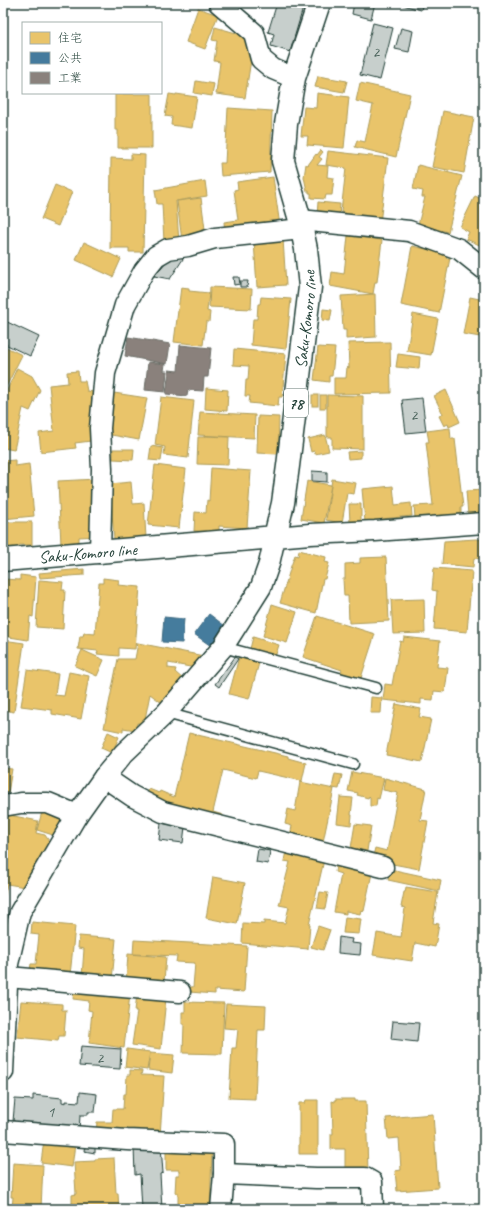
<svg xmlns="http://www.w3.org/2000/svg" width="487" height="1212" font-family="Caveat,'Klee One',sans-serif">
	<rect width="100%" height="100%" fill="#fff"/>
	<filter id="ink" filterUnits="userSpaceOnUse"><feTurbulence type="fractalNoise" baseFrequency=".025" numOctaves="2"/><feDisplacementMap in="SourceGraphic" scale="8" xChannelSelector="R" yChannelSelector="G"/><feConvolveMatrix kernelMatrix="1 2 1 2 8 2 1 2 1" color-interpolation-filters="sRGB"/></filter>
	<g filter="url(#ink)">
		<g fill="#e9c46a" stroke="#ac9c5a">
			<polygon points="198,8 218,15 205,49 186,42"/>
			<polygon points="215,27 243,35 253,47 245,98 216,94 220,62 214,61 217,41 212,40"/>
			<polygon points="318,76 347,81 344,92 315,87"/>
			<polygon points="196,81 214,84 212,96 194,93"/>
			<polygon points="360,83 410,94 396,157 355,147 357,140 365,142 373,105 356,101"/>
			<polygon points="317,93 349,97 344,148 307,145 308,136 301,136 304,107 316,108"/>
			<polygon points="115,94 152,94 152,148 118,148 118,130 115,130"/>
			<polygon points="169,94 176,95 176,94 197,97 192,128 171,125 172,117 165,116"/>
			<polygon points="228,108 272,111 270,172 221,176 220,163 225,163"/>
			<polygon points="443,111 474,117 464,173 432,167"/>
			<polygon points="321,150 323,152 319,157 322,159 317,165 328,166 327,177 334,178 332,195 326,195 325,199 311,198 311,193 309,193 309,191 307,191 304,177 306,164 308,165 316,154 317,155"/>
			<polygon points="328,151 388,158 380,223 345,219 346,213 341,212 346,168 326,165"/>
			<polygon points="131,154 145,155 143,252 129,252 129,248 110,248 111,158 131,159"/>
			<polygon points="418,165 462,176 448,232 418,225 425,197 422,197 423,191 413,189"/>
			<polygon points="273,177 280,226 225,233 224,222 238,220 234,190 238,189 237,182"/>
			<polygon points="205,181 207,196 176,201 179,242 164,242 162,204 157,204 155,190"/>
			<polygon points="55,185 72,192 58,226 41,219"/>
			<polygon points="475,196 484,200 484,247 466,239 469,232 460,227"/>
			<polygon points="201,198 206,237 182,241 177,201"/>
			<polygon points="318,202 340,204 339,218 317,216"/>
			<polygon points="348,236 382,240 377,282 375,282 373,294 330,286 332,272 344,274"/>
			<polygon points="283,239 286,285 257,287 254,241"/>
			<polygon points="84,242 121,259 113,277 76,260"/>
			<polygon points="412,246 440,252 440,253 447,255 446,258 450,258 439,313 401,305"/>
			<polygon points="181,287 189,288 189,291 209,293 207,311 210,312 209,322 206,322 203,345 174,342"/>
			<polygon points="210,287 252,289 251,309 209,307"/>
			<polygon points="375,294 376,337 346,339 346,330 343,330 341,296"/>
			<polygon points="261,297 291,299 286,349 251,345 253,319 257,319 258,304 260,304"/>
			<polygon points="470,297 484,300 484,316 480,337 463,334"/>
			<polygon points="323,309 332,310 330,321 322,320"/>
			<polygon points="413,314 438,319 431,355 407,351"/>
			<polygon points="390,342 391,393 334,394 334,378 346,378 347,367 349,368 348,343"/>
			<polygon points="4,346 22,355 6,387 3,385"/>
			<polygon points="318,347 335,348 332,376 329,376 329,382 314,380"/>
			<polygon points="234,349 286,354 282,397 279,397 278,406 249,403 250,396 245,396 246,380 248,380 249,366 233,365"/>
			<polygon points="398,354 420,357 419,369 396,367"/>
			<polygon points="17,368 32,376 40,390 30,411 23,408 14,450 3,448 3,399"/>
			<polygon points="78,371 79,381 85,381 87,391 100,393 93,437 90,437 91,441 75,443 76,448 41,452 39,433 54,431 49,385 68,383 67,372"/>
			<polygon points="206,388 228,390 227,411 205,409"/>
			<polygon points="446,390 460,422 449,427 448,424 444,426 439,416 443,414 434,396"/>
			<polygon points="114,393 147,398 139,440 106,434"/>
			<rect x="312" y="395" width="6" height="11"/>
			<rect x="320" y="395" width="6" height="13"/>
			<polygon points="327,395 363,396 363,449 332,448 332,437 327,437"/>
			<polygon points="161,397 194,401 188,458 164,455 165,447 155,445"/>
			<polygon points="200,412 255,415 254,438 198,435"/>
			<polygon points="258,416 279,417 278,454 257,453"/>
			<polygon points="450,428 451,439 455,439 463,507 461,507 461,514 415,518 414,506 433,505 426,442 429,442 427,431"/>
			<polygon points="325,435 329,451 315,454 314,451 311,452 308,439"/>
			<polygon points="204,436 229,437 228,465 197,464 198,437 204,437"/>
			<polygon points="151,446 163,448 161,461 149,460"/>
			<polygon points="113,449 134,449 133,460 113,459"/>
			<polygon points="361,451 361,458 348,459 347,452"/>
			<polygon points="15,460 15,466 29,464 34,516 3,519 3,461"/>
			<polygon points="155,465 186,469 179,528 148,525"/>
			<polygon points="211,468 251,471 247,528 219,526 219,532 194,531 195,512 206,513 207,500 209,501"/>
			<polygon points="97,479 100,536 79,537 79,544 61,545 58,481"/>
			<polygon points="332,479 356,483 354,494 347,493 342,523 326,520"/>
			<polygon points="307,481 331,485 324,523 301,519"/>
			<polygon points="131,482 133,504 144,503 146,538 114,540 110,484"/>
			<polygon points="393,486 395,505 411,503 412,516 381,519 381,521 365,522 362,489"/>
			<polygon points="484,490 484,513 468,515 466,491"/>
			<polygon points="349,504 361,504 361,522 350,522"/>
			<polygon points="3,522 32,522 32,545 19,545 18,550 3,552"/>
			<polygon points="476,539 484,540 484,549 482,559 474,558 473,567 442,564 444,541"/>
			<polygon points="299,550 326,557 325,562 329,563 325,579 323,579 316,613 280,603 291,566 295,555 298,556"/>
			<polygon points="386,557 389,621 349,623 348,596 344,596 343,579 345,579 345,564 360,563 360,558"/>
			<polygon points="434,568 472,571 467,632 434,629 437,591 432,590"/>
			<polygon points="84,569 84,575 40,578 39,573"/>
			<polygon points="20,575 36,577 33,617 30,616 28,640 3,636 3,579 20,580"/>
			<polygon points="103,578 119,580 118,585 140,587 135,649 119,648 119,656 97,654 98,651 78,649 80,636 83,636 84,633 95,634 99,583 103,583"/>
			<polygon points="39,580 63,582 62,590 65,590 63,629 36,627"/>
			<polygon points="424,599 425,633 393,634 391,600"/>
			<polygon points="272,604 297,612 287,643 263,636"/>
			<polygon points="317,616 375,634 360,681 340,675 342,670 303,657"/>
			<polygon points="253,637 279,645 275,657 250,649"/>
			<polygon points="404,637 440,641 437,667 448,668 445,692 434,691 433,700 421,699 421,704 383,700 385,684 392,685 400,641 403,642"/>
			<polygon points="3,640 24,643 14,712 5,710 3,726"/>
			<polygon points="138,643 204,656 196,668 168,663 168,668 176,669 175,672 184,680 162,703 150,694 144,724 137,723 136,730 123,728 123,732 104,728 118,659 135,659"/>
			<polygon points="82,650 104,660 97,676 75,666"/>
			<polygon points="239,657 259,663 249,699 229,694"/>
			<polygon points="27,670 58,674 55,695 64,696 69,672 89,676 81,719 52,714 52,710 21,706"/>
			<polygon points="371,697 382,698 381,713 370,713"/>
			<polygon points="396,704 421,709 419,717 431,719 422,762 386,755"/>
			<polygon points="108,732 119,737 112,753 101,748"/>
			<polygon points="189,733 288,756 288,758 306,763 302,781 258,771 256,778 223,770 213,812 223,815 221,824 145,799 149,789 159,793 160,791 174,797"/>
			<polygon points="3,768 12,769 8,793 3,792"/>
			<polygon points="352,772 384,778 379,799 377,798 376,806 370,806 370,797 369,796 368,798 357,795 358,793 348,791"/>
			<polygon points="335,774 342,775 339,789 332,788"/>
			<polygon points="385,778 426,789 420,820 428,821 419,869 372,860 375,848 387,851 398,793 383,790"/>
			<polygon points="300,782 334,789 323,842 290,836 292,826 285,824 288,809 295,811"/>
			<polygon points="340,797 353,798 351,815 352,815 351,825 337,823"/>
			<polygon points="42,812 62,818 56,836 37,830"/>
			<polygon points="5,814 38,821 36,833 45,835 51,844 25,887 7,884 3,903 3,815"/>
			<polygon points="355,824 371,826 367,851 351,848"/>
			<polygon points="286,851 324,860 309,925 310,925 308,949 242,943 243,923 264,924 264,921 285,923 289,907 279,905 290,862 284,861"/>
			<polygon points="336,866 372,873 364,911 361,910 360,914 346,911 346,914 334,912 341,874 335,872"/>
			<polygon points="390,869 441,880 439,891 388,880"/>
			<polygon points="213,877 245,883 237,924 206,918"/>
			<polygon points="406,887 438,892 433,923 439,924 435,947 415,943 412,961 373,955 377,933 401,937 405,908 401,907 404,892 405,892"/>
			<polygon points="320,892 328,893 325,909 317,908"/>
			<polygon points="345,917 361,919 359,934 343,933"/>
			<polygon points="32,922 75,926 70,976 30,970 31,964 36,964 39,935 31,934"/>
			<polygon points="318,926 330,930 323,950 311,947"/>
			<polygon points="79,936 116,939 112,980 82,977 84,949 78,948"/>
			<polygon points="134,940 247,946 244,992 215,990 215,994 189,992 189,987 193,987 195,963 176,962 177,956 133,954"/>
			<polygon points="128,954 166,957 164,982 126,984"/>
			<polygon points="74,989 130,994 124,1048 89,1043 92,1011 88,1010 89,1001 73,999"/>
			<polygon points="137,994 166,998 161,1049 132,1045 137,1011 135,1011"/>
			<polygon points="21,1001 62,1004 62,1010 66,1010 64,1036 59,1036 58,1041 17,1037"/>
			<polygon points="185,1002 224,1003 222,1054 183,1053 184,1024 182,1024 182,1012 185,1012"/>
			<polygon points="226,1004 266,1006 265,1030 258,1030 255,1099 229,1098 232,1048 236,1048 238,1029 224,1028"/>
			<polygon points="127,1049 150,1052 147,1070 125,1067"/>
			<polygon points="150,1053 174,1055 172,1073 148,1070"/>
			<polygon points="130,1070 142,1071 141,1075 164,1076 160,1136 96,1133 97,1122 112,1122 113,1109 123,1109 124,1094 126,1094 127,1075 130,1075"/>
			<polygon points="335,1099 355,1099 355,1101 366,1101 368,1173 345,1174 345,1149 331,1149 331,1134 333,1134 332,1101 335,1102"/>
			<polygon points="306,1100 318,1100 318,1154 299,1154 299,1103 305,1103"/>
			<polygon points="433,1114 438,1188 397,1191 395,1171 401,1170 399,1138 388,1139 386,1118"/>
			<polygon points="44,1140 75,1144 72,1167 41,1163"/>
			<polygon points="166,1150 212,1152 210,1209 178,1209 178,1193 175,1193 176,1175 179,1175 179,1170 166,1170"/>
			<polygon points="114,1158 116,1193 118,1193 119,1209 72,1209 72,1195 76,1194 74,1162 95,1161 95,1159"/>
			<polygon points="13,1163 43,1165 41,1209 12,1209 13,1197 11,1197"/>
		</g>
		<g fill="#457b9d" stroke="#3a687e">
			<polygon points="209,614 225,626 211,646 194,634"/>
			<polygon points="164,617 184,619 182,643 162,642"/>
		</g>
		<g fill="#8a817c" stroke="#6a6d66">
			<polygon points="128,337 170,344 167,364 125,356"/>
			<polygon points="180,345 211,348 208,377 204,377 203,391 188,390 187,396 166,394 169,370 178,371"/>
			<polygon points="148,362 165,364 164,371 167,371 165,392 145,390"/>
		</g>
		<g fill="#c7cfcc" stroke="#1f3d34">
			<polygon points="277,3 285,6 286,3 287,3 303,8 290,52 271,46 274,34 268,32"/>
			<polygon points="354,3 375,3 371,19 352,14"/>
			<polygon points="395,3 423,3 421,10"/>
			<polygon points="373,23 393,28 380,80 360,75"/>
			<polygon points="401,28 413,31 409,52 395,49"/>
			<polygon points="179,254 183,259 170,279 154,276 172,255"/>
			<polygon points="233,277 239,277 240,284 234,285"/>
			<polygon points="240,281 248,281 247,287 240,287"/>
			<polygon points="3,320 39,337 30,356 3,343"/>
			<polygon points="422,398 426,431 406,433 402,400"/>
			<polygon points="312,471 327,472 327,482 312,481"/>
			<polygon points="235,657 238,659 219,687 215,684"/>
			<polygon points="161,823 185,827 183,843 159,840"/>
			<polygon points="258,849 270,851 268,864 256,862"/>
			<polygon points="339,937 352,939 351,943 361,944 360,955 338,953"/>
			<polygon points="393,1021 419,1023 417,1042 391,1039"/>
			<polygon points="81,1046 121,1049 120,1069 79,1066"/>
			<polygon points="80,1092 97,1094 95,1112 88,1112 88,1115 80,1115 79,1132 14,1123 15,1121 13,1121 15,1099 33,1100 33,1095 62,1098 62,1102 66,1103 66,1101 79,1102"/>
			<polygon points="85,1144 95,1145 95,1153 84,1151"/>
			<polygon points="161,1146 163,1173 160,1174 162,1209 142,1209 140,1174 135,1175 134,1147"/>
		</g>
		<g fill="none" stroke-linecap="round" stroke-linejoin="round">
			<g stroke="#1f3d34" stroke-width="13">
				<g id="service">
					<polyline points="223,647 376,688"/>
					<polyline points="166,713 353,764"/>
				</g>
			</g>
			<g stroke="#1f3d34" stroke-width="23">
				<g id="minor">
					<polyline points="219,3 254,33 261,59 273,69 294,78"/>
					<polyline points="300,220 409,231 459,249 484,269"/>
					<polyline points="100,553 102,469 100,428 105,373 125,305 144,271 156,256 168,249 188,246 215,238 302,229"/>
					<polyline points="104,777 132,796 163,812 383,867"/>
					<polyline points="3,806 21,803 48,803 77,815"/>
					<polyline points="8,977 180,992"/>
					<polyline points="3,1072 8,964 20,912 77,815 104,777 124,753 166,713 223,647 261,587 269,564 275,537 310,534 375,531 484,523"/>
					<polyline points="3,1131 127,1140 224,1144 224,1174 221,1209"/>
					<polyline points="224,1174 316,1178 365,1178 372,1182 373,1209"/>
				</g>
			</g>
			<g stroke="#1f3d34" stroke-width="25">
				<g id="primary">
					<path id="s1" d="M3,560l272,-23 8,-34 5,-37 22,-179 -4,-38 -6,-29 -17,-59 3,-37 8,-46 25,-75"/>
				</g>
			</g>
			<use href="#service" stroke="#fff" stroke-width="10"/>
			<use href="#minor" stroke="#fff" stroke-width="20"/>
			<use href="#primary" stroke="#fff" stroke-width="22"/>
		</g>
	</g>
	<g text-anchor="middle" stroke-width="4" stroke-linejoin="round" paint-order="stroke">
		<g font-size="15" fill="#49625a">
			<text x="376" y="57">2</text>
			<text x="414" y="420">2</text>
			<text x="100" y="1063">2</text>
			<text x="51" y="1117">1</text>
		</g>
		<rect fill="#fff" stroke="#627771" stroke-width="1" x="284" y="389" width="24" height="28" rx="3"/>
		<g font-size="16" font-weight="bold" fill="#1f3d34">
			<text x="296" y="409">78</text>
		</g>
		<g font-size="17" fill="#1f3d34" stroke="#fff">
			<text dy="6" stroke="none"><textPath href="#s1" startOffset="493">Saku-Komoro line</textPath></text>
			<text dy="6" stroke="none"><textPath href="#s1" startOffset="85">Saku-Komoro line</textPath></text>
		</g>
	</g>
	<rect width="487" height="1212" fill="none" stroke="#fff" stroke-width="16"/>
	<rect x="8" y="8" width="471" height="1196" fill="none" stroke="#1f3d34" stroke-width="1.5" filter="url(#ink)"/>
	<rect x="22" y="22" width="140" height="72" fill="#ffffff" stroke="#a5b1ae"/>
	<rect x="30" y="32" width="20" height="12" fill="#e9c46a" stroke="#a5b1ae"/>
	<text x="58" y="42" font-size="12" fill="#1f3d34">住宅</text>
	<rect x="30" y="52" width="20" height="12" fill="#457b9d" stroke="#a5b1ae"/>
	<text x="58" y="62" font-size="12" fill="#1f3d34">公共</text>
	<rect x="30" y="72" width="20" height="12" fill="#8a817c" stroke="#a5b1ae"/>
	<text x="58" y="82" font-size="12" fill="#1f3d34">工業</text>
</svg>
